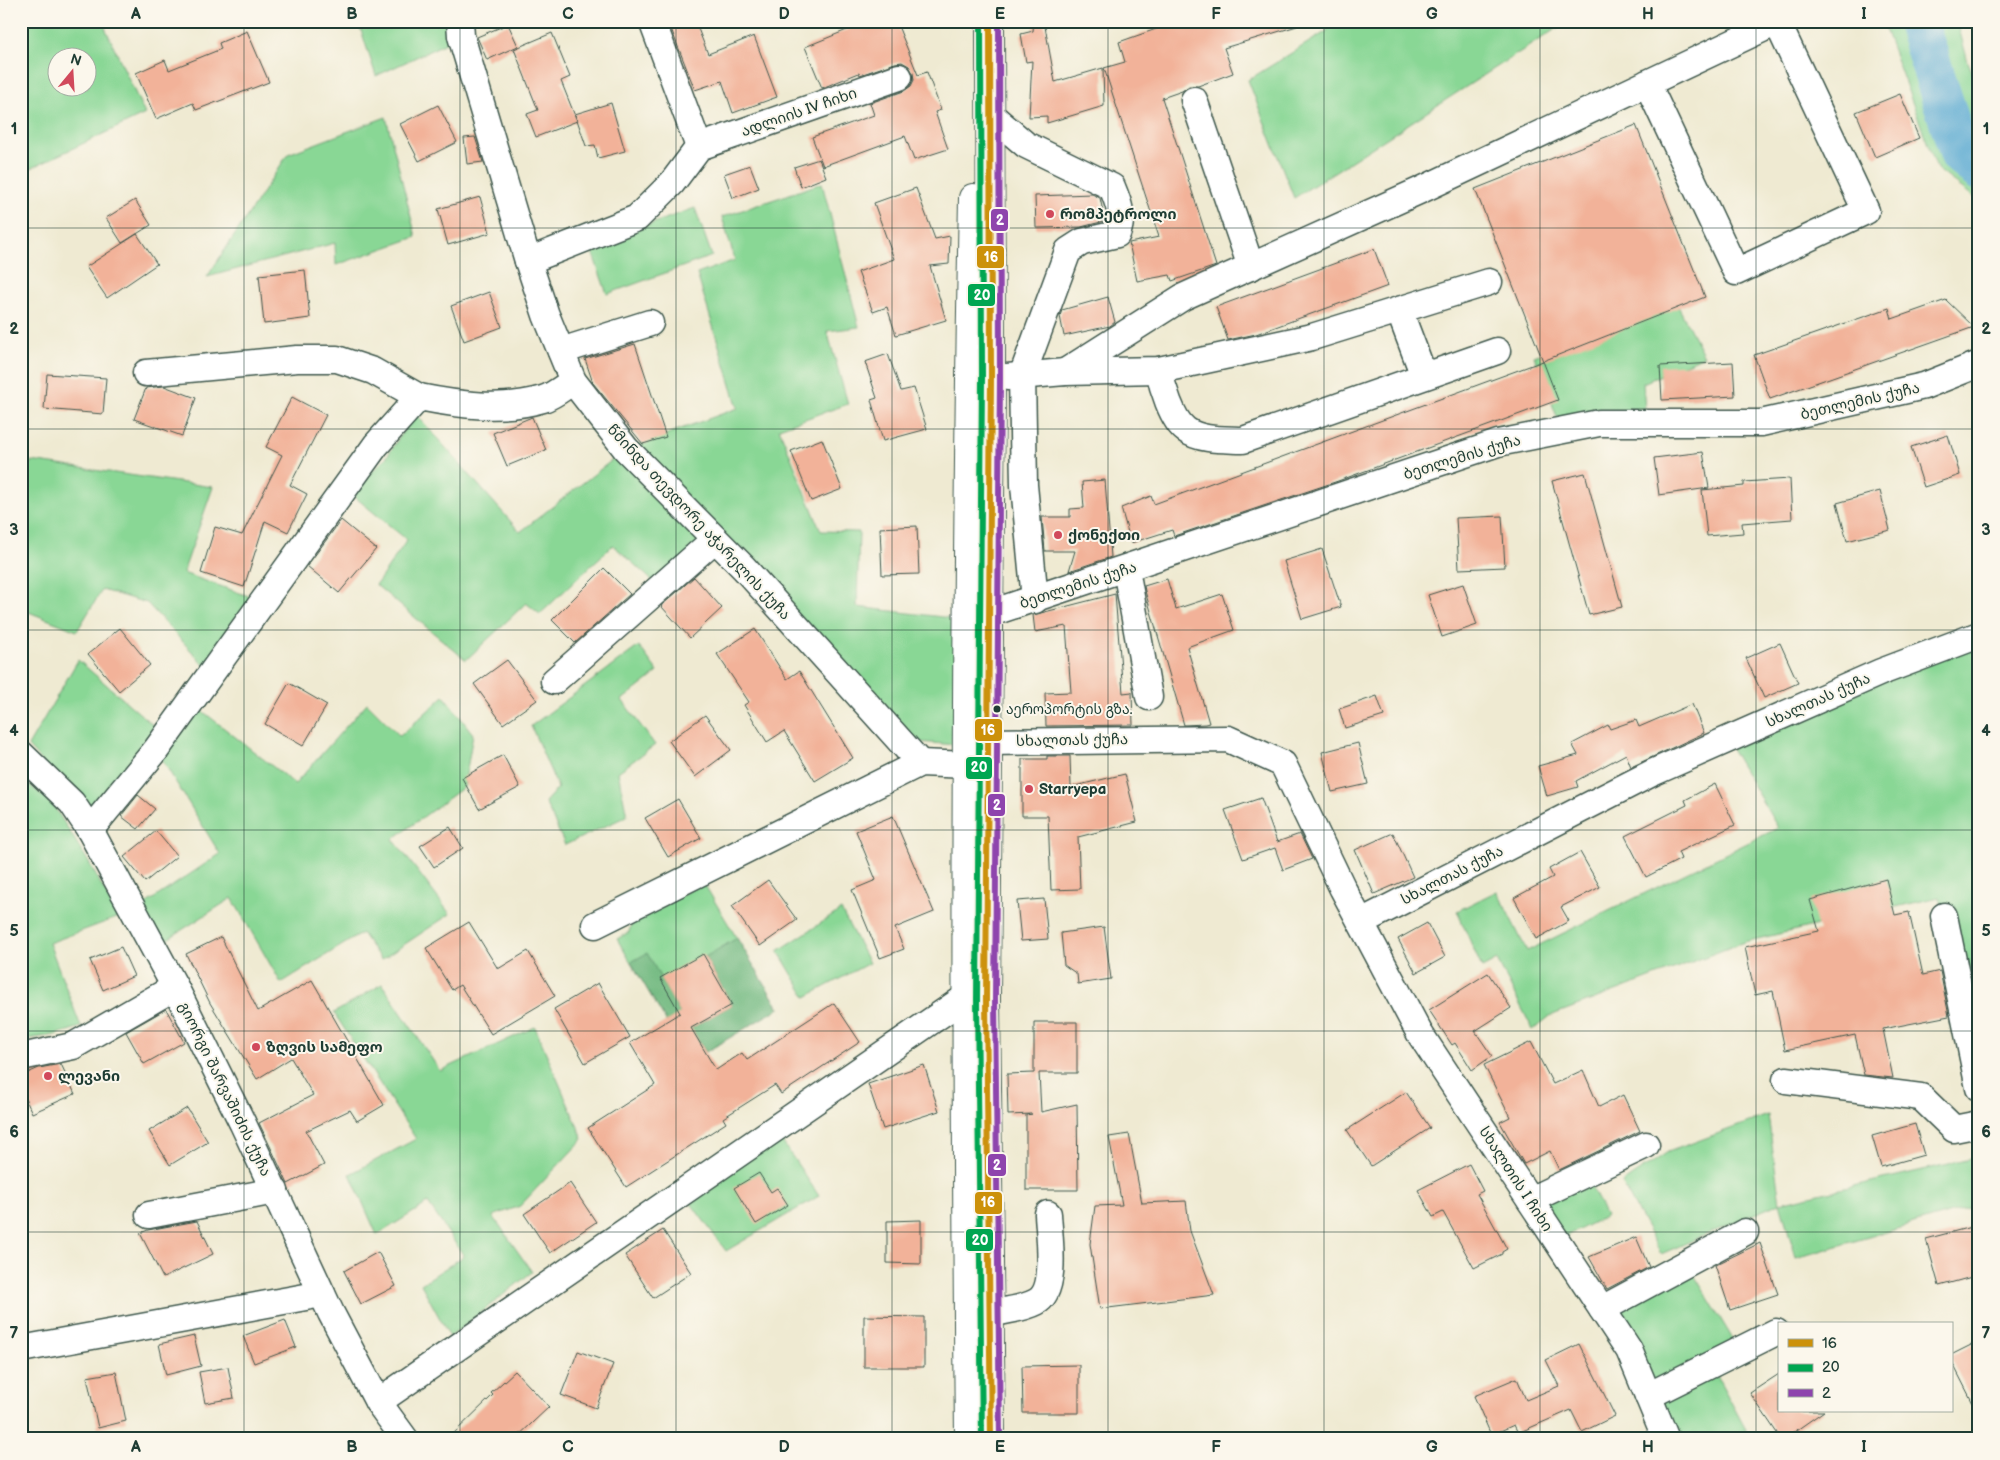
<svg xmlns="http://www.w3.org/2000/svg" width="2000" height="1460" font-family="'Balsamiq Sans','Noto Sans Georgian',sans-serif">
	<rect width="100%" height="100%" fill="#fbf7ec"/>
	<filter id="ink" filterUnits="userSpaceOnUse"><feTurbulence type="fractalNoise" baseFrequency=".02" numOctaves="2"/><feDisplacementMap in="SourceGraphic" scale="10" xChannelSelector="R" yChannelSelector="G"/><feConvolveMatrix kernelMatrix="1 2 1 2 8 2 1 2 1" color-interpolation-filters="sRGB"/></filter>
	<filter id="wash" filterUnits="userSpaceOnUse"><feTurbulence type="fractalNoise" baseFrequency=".0096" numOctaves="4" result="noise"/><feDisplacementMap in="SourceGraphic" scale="20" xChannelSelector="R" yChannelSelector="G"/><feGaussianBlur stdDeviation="1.12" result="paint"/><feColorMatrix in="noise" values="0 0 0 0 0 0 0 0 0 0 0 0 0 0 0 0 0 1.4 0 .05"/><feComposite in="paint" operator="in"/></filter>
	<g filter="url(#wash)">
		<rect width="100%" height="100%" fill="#efead2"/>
		<g fill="#89d795" stroke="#548a64" fill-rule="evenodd">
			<path d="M21,21h81l43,93 -124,59zM58,58h30v30h-30z"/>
			<polygon points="367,21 460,21 461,36 376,76 359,24"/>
			<polygon points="1325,21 1568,21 1294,198 1248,80 1327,31"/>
			<polygon points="1882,21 1957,21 1968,62 1979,88 1979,201 1937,169"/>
			<polygon points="386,117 416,237 336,265 335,243 207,277 288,154"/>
			<polygon points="822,183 859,327 827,331 848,404 779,428 821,531 859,532 857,607 960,619 956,745 918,742 626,449 738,408 697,274 735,260 722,217"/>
			<polygon points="695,208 712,256 607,294 590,246"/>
			<polygon points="1677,304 1704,356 1643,383 1646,423 1562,430 1534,356"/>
			<polygon points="415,413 520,532 620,454 702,542 657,585 613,545 540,614 526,603 466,660 376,585 407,540 350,493 386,458"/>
			<polygon points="31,461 213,487 183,573 257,599 207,668 147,603 102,590 77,631 21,609 21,493"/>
			<polygon points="1979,635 1979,1088 1939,897 1744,942 1550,1016 1533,1030 1497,960 1482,968 1457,911 1497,891 1527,951 1778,828 1726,740"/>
			<polygon points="639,646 658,672 622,700 655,745 618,772 627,816 565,845 545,802 558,788 531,726"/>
			<polygon points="78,660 161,732 100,811 85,812 28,746"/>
			<polygon points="444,696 473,734 464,787 393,839 450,914 381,960 362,933 281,983 232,898 160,944 141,907 220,854 158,753 196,706 295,784 367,703 400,736"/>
			<polygon points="21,779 50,800 88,861 119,917 49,943 81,1027 54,1035 21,1040"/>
			<polygon points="703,882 779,1008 690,1061 617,939 629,932 631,925"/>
			<polygon points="841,910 869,963 806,997 778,951"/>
			<polygon points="382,984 440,1071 535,1027 583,1139 520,1206 493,1216 532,1272 450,1337 421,1284 464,1256 428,1203 377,1235 350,1174 416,1139 334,1013"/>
			<polygon points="1768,1115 1780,1203 1979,1157 1979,1205 1796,1258 1780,1203 1661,1254 1622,1183 1668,1152"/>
			<polygon points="777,1134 819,1196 726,1251 687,1198"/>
			<polygon points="1585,1174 1606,1216 1557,1241 1530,1200"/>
			<polygon points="1687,1263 1740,1351 1711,1365 1751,1439 1666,1439 1602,1309"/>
		</g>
		<polygon fill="#6eb87e" stroke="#467a59" points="737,938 779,1008 706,1052 692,1031 677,1040 631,962 647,953 689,1029 732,1005 705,957"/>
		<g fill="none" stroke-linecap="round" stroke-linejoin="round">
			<polyline stroke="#58a9d2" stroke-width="41" points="1917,21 1960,154 1979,170"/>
		</g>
		<g id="blocks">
			<g fill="#f2b299">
				<polygon points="668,21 695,21 708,54 754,36 777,97 733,113 722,81 695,90"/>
				<polygon points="869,21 896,21 918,75 927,72 941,110 935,112 948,149 914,160 905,136 823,166 812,137 874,115 870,103 904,91 911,86 914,80 913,73 909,66 902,62 895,63 860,75 859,73 822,88 805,47"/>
				<polygon points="1034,21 1044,21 1055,82 1103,68 1104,106 1047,123 1047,116 1029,117 1032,61 1026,62 1021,34 1033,31"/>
				<polygon points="1179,21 1296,21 1297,26 1224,48 1233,73 1198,86 1189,86 1182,91 1162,98 1216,266 1172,281 1170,275 1137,281 1129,243 1159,237 1104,68 1125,62 1119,42"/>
				<polygon points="508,24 518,46 487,60 477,37"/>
				<polygon points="247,31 269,82 196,110 193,103 156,119 136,73 165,60 169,70 221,49 219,43"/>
				<polygon points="552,33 570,77 561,81 577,121 536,137 527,114 538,110 514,49"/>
				<polygon points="1900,94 1919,138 1875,157 1856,112"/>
				<polygon points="611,103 625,151 598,158 595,145 586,146 575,114"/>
				<polygon points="438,105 457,142 419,161 400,124"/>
				<polygon points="1636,125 1705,297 1543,361 1475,189"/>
				<polygon points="475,137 483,162 467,164 464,138"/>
				<polygon points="819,159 826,177 801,187 794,167"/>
				<polygon points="750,165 759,188 733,198 724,174"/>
				<polygon points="916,188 935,239 950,236 949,264 930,266 946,320 896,335 887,307 873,312 858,272 894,259 874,203"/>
				<polygon points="1092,194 1100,198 1105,221 1081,227 1036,228 1035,196"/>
				<polygon points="480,197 490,233 448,245 438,209"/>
				<polygon points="135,200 151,225 122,243 106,218"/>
				<polygon points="137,234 157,264 107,298 86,267"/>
				<polygon points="1374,249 1388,286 1256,334 1228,340 1216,307"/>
				<polygon points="305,270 310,318 264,324 259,275"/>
				<polygon points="489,292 502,327 464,341 451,306"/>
				<polygon points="1108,297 1115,322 1110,326 1064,336 1060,316 1062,310"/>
				<polygon points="1946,300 1974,327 1770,399 1754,355 1889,308 1892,319"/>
				<polygon points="635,344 666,437 643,444 593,383 585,359"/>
				<polygon points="888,354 901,391 914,388 927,429 883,441 871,400 877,398 865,362"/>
				<polygon points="1543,361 1558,400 1338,481 1174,536 1172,530 1131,543 1121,508 1151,496 1154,504"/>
				<polygon points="1733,362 1735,396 1662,400 1660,366"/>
				<polygon points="47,374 106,378 103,414 44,409"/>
				<polygon points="164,386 196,398 182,436 134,419 146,388"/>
				<polygon points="292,397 326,415 290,485 307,494 288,532 265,521 244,587 201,573 215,527 242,535 282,455 266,447"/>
				<polygon points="532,417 546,450 507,466 493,433"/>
				<polygon points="1948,435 1960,475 1924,487 1911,447"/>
				<polygon points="822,439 842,489 811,501 791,451"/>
				<polygon points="1703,452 1709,488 1659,495 1654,458"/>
				<polygon points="1585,473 1622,607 1589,615 1552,481"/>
				<polygon points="1790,479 1792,519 1742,523 1743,533 1707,536 1702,490 1744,486 1744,482"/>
				<polygon points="1105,480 1111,557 1069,571 1075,551 1045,551 1042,517 1070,517 1070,509 1084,508 1082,482"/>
				<polygon points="1880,491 1890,530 1847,541 1837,503"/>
				<polygon points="1502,516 1505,567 1459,569 1456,518"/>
				<polygon points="341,520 376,549 339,593 307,566"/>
				<polygon points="917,526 919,574 882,575 880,528"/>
				<polygon points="1322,549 1341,607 1302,619 1284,561"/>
				<polygon points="604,568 630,594 575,643 552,620"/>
				<polygon points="694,577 722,608 690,638 661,606"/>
				<polygon points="1167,579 1176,609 1222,594 1234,630 1187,647 1209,723 1205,724 1184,725 1145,591 1144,586"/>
				<polygon points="1463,584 1477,625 1442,637 1428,595"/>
				<polygon points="1115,594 1123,693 1132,692 1133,725 1046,726 1045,693 1071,692 1066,626 1035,632 1033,615"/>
				<polygon points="120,628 150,665 119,691 88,654"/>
				<polygon points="755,629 787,679 799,671 853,758 815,781 784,731 767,742 744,705 749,702 717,654"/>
				<polygon points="1780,643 1798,683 1764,698 1746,658"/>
				<polygon points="507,660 537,700 503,724 474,684"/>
				<polygon points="289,683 327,705 303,746 265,724"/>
				<polygon points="1377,696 1384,716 1345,728 1339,709"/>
				<polygon points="1692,704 1704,733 1631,767 1626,754 1576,781 1578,787 1547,796 1538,766 1578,755 1572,744 1608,725 1610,729 1636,720 1639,727"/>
				<polygon points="705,715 731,750 695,777 669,741"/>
				<polygon points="1358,743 1368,784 1332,792 1322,752"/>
				<polygon points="503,755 520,787 479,809 462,778"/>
				<polygon points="1047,756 1070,756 1071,787 1125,774 1137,822 1078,837 1080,889 1051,890 1048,816 1022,816 1022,759 1047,759"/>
				<polygon points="1715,784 1735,825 1678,852 1681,859 1646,877 1625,836 1687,805 1685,800"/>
				<polygon points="138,795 155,809 138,829 121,816"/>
				<polygon points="1261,798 1277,842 1300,834 1312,859 1283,870 1275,848 1243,859 1225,810"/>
				<polygon points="678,799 701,838 668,857 645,818"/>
				<polygon points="893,816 934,912 895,928 904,949 880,958 852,890 876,880 856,831"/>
				<polygon points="450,827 463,848 434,867 420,846"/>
				<polygon points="156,831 177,856 145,882 124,857"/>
				<polygon points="1393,833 1413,877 1374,894 1355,850"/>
				<polygon points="1580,852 1600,887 1561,907 1569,921 1536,939 1514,898 1553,877 1549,869"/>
				<polygon points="1886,879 1895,915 1909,912 1923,975 1940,971 1949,1016 1883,1029 1893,1078 1864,1075 1855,1035 1785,1050 1773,991 1755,995 1745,947 1819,931 1810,900"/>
				<polygon points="768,880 797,920 760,946 732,906"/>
				<polygon points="1044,899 1048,939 1021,941 1017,901"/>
				<polygon points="469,922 498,969 528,951 555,996 491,1034 460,985 452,990 426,948"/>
				<polygon points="1427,923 1445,957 1416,973 1398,939"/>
				<polygon points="1104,927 1111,979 1078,984 1077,974 1064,965 1061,933"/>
				<polygon points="221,937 258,1011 312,980 384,1105 357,1121 350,1110 306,1131 324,1165 288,1184 259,1123 313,1095 291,1058 257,1079 210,1003 186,954"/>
				<polygon points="121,947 134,976 103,990 90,960"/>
				<polygon points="703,954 732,1005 691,1028 716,1070 742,1053 747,1060 834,1003 860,1042 781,1094 775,1085 723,1118 726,1123 626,1187 588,1128 655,1085 630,1043 680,1013 660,978"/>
				<polygon points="1488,973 1511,1008 1475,1031 1492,1056 1472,1070 1455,1043 1452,1045 1429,1010"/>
				<polygon points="598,983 630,1037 585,1063 554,1009"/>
				<polygon points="166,1009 184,1042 144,1064 126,1032"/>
				<polygon points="1034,1022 1077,1022 1077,1073 1039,1073 1041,1112 1077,1104 1078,1190 1026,1190 1026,1115 1032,1114 1008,1115 1007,1074 1034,1073"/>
				<polygon points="1531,1042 1553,1084 1583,1070 1599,1107 1623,1095 1640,1131 1559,1170 1550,1151 1524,1164 1500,1122 1510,1117 1484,1065"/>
				<polygon points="61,1064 75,1094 32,1113 21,1089 21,1076 39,1068"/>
				<polygon points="924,1065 939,1111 883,1129 868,1084"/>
				<polygon points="1406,1092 1430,1128 1371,1166 1347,1130"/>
				<polygon points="187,1108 208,1142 170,1165 149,1131"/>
				<polygon points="1915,1124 1924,1155 1881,1167 1872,1136"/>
				<polygon points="1129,1134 1142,1203 1186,1201 1190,1231 1214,1295 1100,1309 1090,1244 1095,1206 1122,1205 1109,1137"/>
				<polygon points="1469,1164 1483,1191 1477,1194 1507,1249 1502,1252 1502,1254 1474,1268 1443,1212 1433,1217 1418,1190"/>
				<polygon points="759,1173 771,1192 777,1188 788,1205 756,1224 734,1188"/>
				<polygon points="570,1183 596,1222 550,1253 524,1214"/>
				<polygon points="921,1220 921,1264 887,1263 887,1221"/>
				<polygon points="197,1221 213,1254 163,1278 140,1233 148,1230"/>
				<polygon points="1971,1227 1979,1255 1979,1275 1939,1286 1926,1239"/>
				<polygon points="663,1230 691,1273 653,1298 625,1255"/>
				<polygon points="1636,1237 1649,1267 1607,1289 1589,1257"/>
				<polygon points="1760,1243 1778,1294 1730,1310 1715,1265"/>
				<polygon points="378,1252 396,1286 361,1304 344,1271"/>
				<polygon points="864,1316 924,1317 924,1367 864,1367"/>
				<polygon points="285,1320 296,1347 254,1363 243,1336"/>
				<polygon points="194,1336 201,1366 166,1375 159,1344"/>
				<polygon points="1979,1341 1979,1415 1951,1360 1951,1355"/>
				<polygon points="1579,1344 1615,1416 1582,1432 1571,1410 1518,1433 1514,1425 1491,1435 1474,1396 1517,1378 1526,1400 1559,1386 1546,1360"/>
				<polygon points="578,1351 613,1364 596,1408 561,1395"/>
				<polygon points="1079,1365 1079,1413 1023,1413 1022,1366"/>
				<polygon points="228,1367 234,1398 205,1403 199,1372"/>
				<polygon points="515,1371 549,1407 515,1439 448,1439 493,1395 491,1393"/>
				<polygon points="116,1372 126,1421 98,1428 87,1377"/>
				<polygon points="1779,1374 1779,1411 1824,1411 1784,1439 1781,1439 1750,1393"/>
			</g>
		</g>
	</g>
	<g filter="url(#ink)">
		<use href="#blocks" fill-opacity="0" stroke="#3e574c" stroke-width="1"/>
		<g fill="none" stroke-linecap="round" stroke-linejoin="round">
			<g stroke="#3e574c" stroke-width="29">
				<g id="minor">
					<polyline points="460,21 461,36 528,261 546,315 573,381 626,449 744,568 920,763"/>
					<polyline points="652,21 699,147"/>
					<polyline points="1194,100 1251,267"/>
					<path d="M991,115l35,30 86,42c7,17 12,29 5,47l-35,8 -14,9 -46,125 2,109 11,115"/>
					<polyline points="528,261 637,218 672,183 699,147 899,77"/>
					<polyline points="1399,310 1424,376"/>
					<polyline points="561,351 650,323"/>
					<path d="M1159,370c3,16 13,50 27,60 15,11 39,9 57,10l254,-89"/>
					<polyline points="1065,372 1183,297 1421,190 1777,22 1866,211 1736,272 1647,83"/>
					<polyline points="146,373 297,359 337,359 373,371 419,397"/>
					<polyline points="1007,377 1065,372 1159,370 1312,337 1489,282"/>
					<polyline points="1126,569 1149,697"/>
					<polyline points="988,614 1498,443 1599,423 1761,423 1924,386 1979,364"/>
					<polyline points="554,681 715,539"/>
					<polyline points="988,742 1228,739 1283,764 1343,889 1420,1034 1629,1350 1666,1439"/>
					<polyline points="21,754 72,803 90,830 175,987 243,1124 331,1313 378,1402 405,1439"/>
					<path d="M90,830l66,-80 220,-305 43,-48c40,8 83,14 124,2 10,-3 21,-12 30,-18"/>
					<polyline points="1944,916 1979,1088"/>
					<polyline points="1361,922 1652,773 1881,672 1979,635"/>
					<polyline points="595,925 920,763 968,765"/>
					<polyline points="21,1057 73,1046 175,987"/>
					<polyline points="1786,1080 1921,1097 1954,1129 1979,1124"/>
					<polyline points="1530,1200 1646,1145"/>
					<polyline points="149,1215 275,1191"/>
					<polyline points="1602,1309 1745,1232"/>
					<path d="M991,1314c14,-4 32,-5 45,-12 22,-11 13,-66 12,-88"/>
					<polyline points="21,1349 322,1294"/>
					<polyline points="1648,1396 1776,1332"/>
					<polyline points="378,1402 966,997"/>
				</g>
			</g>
			<g stroke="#3e574c" stroke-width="30">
				<g id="highway">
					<polyline points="990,21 991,378 986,999 991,1439"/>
					<path d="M969,1439c-4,-414 -4,-828 4,-1241"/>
				</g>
			</g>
			<use href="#minor" stroke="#fff" stroke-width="26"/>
			<use href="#highway" stroke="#fff" stroke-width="28"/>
			<g stroke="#fbf7ec" stroke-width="10">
				<polyline id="bus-1" points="990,21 991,378 986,999 991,1439"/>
			</g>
			<g stroke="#fbf7ec" stroke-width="10">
				<polyline id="bus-2" points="981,21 982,378 977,999 982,1439"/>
			</g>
			<g stroke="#fbf7ec" stroke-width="10">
				<polyline id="bus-3" points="999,21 1000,378 995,999 1000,1439"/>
			</g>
			<use href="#bus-1" stroke="#cc910a" stroke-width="6"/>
			<use href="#bus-2" stroke="#00a651" stroke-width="6"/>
			<use href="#bus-3" stroke="#8e44ad" stroke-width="6"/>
		</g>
	</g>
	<path fill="none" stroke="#1f3d34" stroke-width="1" stroke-opacity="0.55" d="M244,21v1418M460,21v1418M676,21v1418M892,21v1418M1108,21v1418M1324,21v1418M1540,21v1418M1756,21v1418M21,228h1958M21,429h1958M21,630h1958M21,830h1958M21,1031h1958M21,1232h1958"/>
	<g fill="#d1495b" stroke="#fbf7ec" stroke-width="2">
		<circle cx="1050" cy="214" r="5"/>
		<circle cx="1058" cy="535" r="5"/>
		<circle cx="1029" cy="789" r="5"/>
		<circle cx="256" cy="1047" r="5"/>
		<circle cx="48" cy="1076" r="5"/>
	</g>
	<circle fill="#1f3d34" stroke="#fbf7ec" stroke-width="2" cx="997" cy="709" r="4.5"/>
	<g text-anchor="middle" stroke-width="4" stroke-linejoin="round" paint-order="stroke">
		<g font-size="14" fill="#1f3d34" stroke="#fbf7ec" text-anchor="start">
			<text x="1006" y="714">აეროპორტის გზა.</text>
		</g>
		<g font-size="15" fill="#1f3d34" stroke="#fbf7ec">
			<text transform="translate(799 112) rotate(-19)" y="5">ადლიის IV ჩიხი</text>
			<text transform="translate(1860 401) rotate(-13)" y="5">ბეთლემის ქუჩა</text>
			<text transform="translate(1462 457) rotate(-17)" y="5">ბეთლემის ქუჩა</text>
			<text transform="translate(699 522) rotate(47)" y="5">წმინდა თევდორე აჭარელის ქუჩა</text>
			<text transform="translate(1078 585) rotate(-18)" y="5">ბეთლემის ქუჩა</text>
			<text transform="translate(1818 700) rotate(-24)" y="5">სხალთას ქუჩა</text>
			<text transform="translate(1072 740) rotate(-1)" y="5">სხალთას ქუჩა</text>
			<text transform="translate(1452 875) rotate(-27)" y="5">სხალთას ქუჩა</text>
			<text transform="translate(225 1089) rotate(64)" y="5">გიორგი შარვაშიძის ქუჩა</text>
			<text transform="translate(1516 1179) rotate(57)" y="5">სხალთის I ჩიხი</text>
		</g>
		<g font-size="15" font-weight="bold" fill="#1f3d34" stroke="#fbf7ec" text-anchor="start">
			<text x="1060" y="219">რომპეტროლი</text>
			<text x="1068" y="540">ქონექთი</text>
			<text x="1039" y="794">Starryepa</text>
			<text x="266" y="1052">ზღვის სამეფო</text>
			<text x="58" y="1081">ლევანი</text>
		</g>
	</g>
	<g stroke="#fbf7ec" stroke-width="2">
		<rect x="990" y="208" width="19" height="24" rx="5" fill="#8e44ad"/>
		<rect x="976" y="245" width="29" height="24" rx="5" fill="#cc910a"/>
		<rect x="967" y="283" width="29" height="24" rx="5" fill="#00a651"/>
		<rect x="974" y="718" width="29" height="24" rx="5" fill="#cc910a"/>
		<rect x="965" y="756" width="28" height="24" rx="5" fill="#00a651"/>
		<rect x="987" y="793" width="19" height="24" rx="5" fill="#8e44ad"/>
		<rect x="987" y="1153" width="20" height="24" rx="5" fill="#8e44ad"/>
		<rect x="974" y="1191" width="29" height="24" rx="5" fill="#cc910a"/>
		<rect x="965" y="1228" width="29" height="24" rx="5" fill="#00a651"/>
	</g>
	<g font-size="14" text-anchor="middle" font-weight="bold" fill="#fff">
		<text x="1000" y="225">2</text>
		<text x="991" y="262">16</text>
		<text x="982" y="300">20</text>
		<text x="988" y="735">16</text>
		<text x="979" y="772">20</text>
		<text x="997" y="810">2</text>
		<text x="997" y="1170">2</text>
		<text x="988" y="1207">16</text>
		<text x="980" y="1245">20</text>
	</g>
	<rect width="2000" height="1460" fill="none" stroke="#fbf7ec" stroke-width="55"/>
	<rect x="1778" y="1322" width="175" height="90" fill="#fbf7ec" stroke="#a3ada2"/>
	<rect x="1788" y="1339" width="25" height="8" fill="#cc910a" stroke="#a3ada2"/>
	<text x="1822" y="1348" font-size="15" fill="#1f3d34">16</text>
	<rect x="1788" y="1364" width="25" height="8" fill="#00a651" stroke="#a3ada2"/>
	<text x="1822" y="1372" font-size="15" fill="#1f3d34">20</text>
	<rect x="1788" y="1389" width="25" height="8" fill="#8e44ad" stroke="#a3ada2"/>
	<text x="1822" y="1398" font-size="15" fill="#1f3d34">2</text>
	<g transform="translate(72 72) rotate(18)"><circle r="24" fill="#fbf7ec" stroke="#a3ada2"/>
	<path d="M0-4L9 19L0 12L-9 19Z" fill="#d1495b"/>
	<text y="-8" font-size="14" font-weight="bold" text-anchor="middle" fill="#1f3d34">N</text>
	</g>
	<rect x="28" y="28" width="1944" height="1404" fill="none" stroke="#1f3d34" stroke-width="2"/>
	<g font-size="16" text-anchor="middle" font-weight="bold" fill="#1f3d34">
		<text x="136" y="19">A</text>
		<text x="352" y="19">B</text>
		<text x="568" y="19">C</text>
		<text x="784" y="19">D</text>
		<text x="1000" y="19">E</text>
		<text x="1216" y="19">F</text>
		<text x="1432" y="19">G</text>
		<text x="1648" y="19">H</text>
		<text x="1864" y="19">I</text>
		<text x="14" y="134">1</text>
		<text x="1986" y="134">1</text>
		<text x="14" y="334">2</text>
		<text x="1986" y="334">2</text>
		<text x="14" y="535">3</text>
		<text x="1986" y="535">3</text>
		<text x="14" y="736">4</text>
		<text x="1986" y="736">4</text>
		<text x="14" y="936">5</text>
		<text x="1986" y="936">5</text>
		<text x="14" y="1137">6</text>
		<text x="1986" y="1137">6</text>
		<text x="14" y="1338">7</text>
		<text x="1986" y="1338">7</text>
		<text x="136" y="1452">A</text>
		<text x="352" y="1452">B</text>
		<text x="568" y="1452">C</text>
		<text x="784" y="1452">D</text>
		<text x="1000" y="1452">E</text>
		<text x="1216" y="1452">F</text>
		<text x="1432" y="1452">G</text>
		<text x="1648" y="1452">H</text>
		<text x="1864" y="1452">I</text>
	</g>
</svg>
